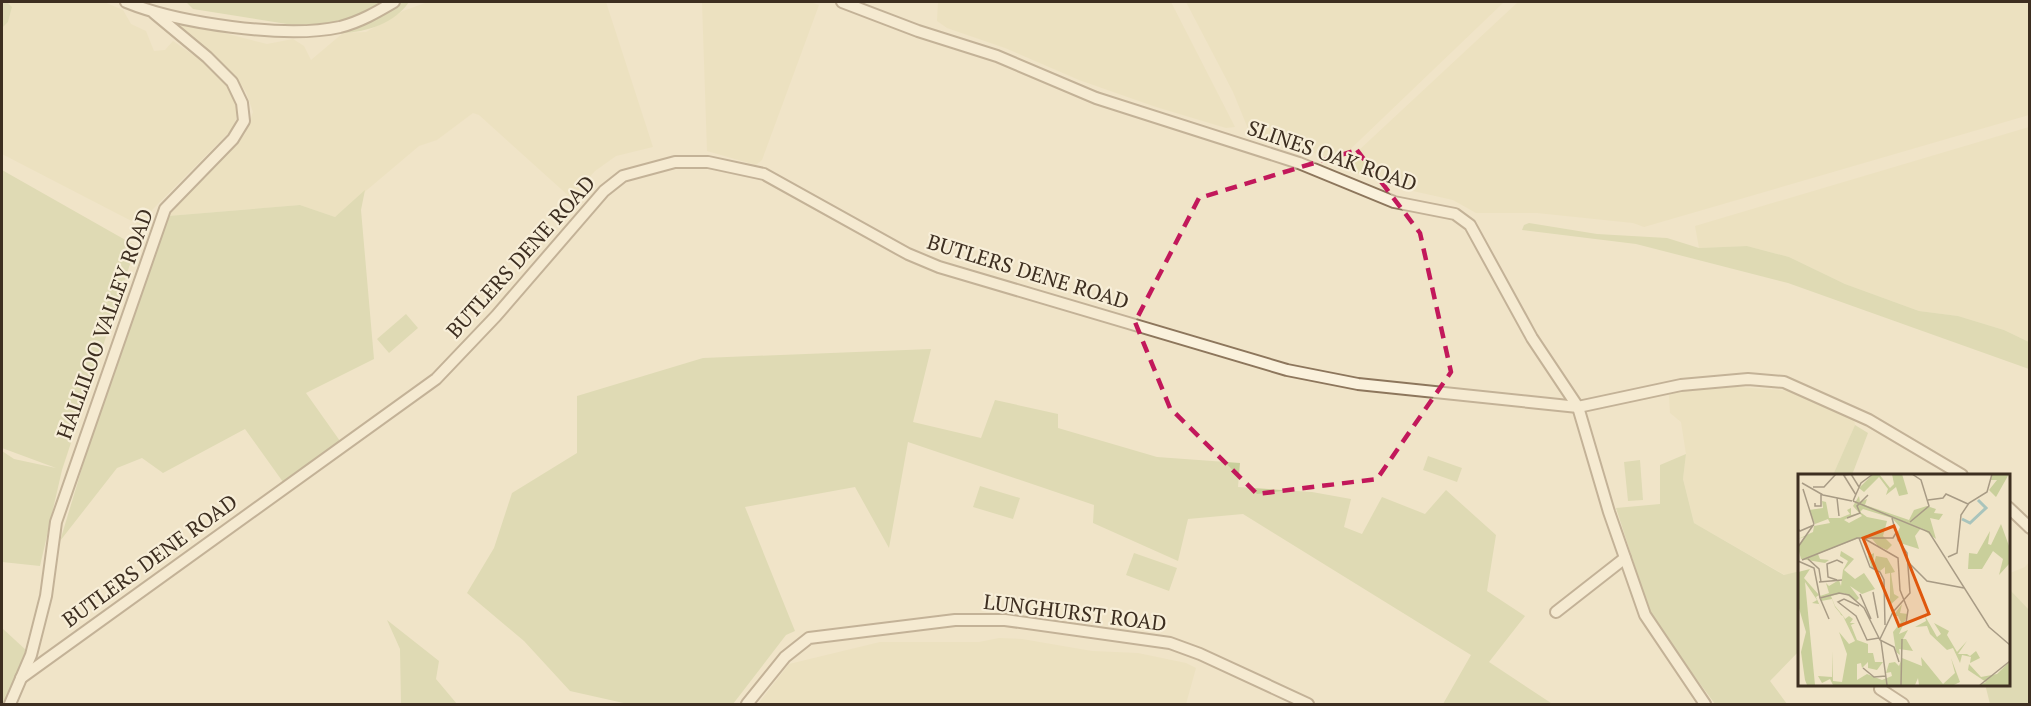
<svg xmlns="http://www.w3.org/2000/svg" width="2031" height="706" font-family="'PT Serif',serif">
	<rect width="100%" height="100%" fill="#f0e4c8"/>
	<g fill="#e6deb5">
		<polygon points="7,2 104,2 123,10 131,24 146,31 154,51 165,50 173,41 212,68 235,96 239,109 233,128 152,210 147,229 2,154 2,28 8,22 12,7"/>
		<polygon points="428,2 606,2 653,147 616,156 595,171 571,198 479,115 473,113 437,140 419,146 335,217 300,205 168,216 245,134 253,112 246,92 231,71 179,27 182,22 267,44 293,39 304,46 311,60 343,33 366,32 403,11"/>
		<polygon points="702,2 810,2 819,5 762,160 756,165 707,151"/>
		<polygon points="938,2 1171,2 1235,127 1226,128 1156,107 1079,80 1005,48 947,28 937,21"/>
		<polygon points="1186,2 1504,2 1338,161 1249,131 1233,92"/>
		<polygon points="1518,2 2029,2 2029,115 1644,227 1633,223 1537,213 1476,213 1453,200 1395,187 1344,168 1343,165"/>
		<polygon points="2029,127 2029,342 2004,330 1958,316 1919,311 1845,284 1789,257 1747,246 1699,248 1695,226"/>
		<polygon points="1723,386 1793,391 1854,420 1855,425 1833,475 1800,475 1800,571 1785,575 1694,523 1683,479 1686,454 1681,422 1670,413 1669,396 1670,392"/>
		<polygon points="2029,562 2029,621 2009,595 2009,577 2010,573 2025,567"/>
		<polygon points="999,638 1022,639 1092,651 1138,653 1186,663 1196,668 1186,704 758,704 789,664 880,642 979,642"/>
	</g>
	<g fill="#c9cf9b">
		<polygon points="2,2 7,2 12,7 8,22 2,28"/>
		<path d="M186,2h223c-14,21 -42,30 -66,31l-150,-24z"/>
		<polygon points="2,170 136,246 62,470 40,566 2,562 2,451 14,459 56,468 2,448"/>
		<polygon points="365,190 361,210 374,359 306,393 340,441 283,482 245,429 163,473 142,458 117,468 60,541 89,445 168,216 300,205 335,217"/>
		<polygon points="1529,223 1597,234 1667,238 1699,248 1747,246 1789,257 1845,284 1919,311 1958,316 2004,330 2029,342 2029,369 1788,283 1636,244 1522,230 1524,225"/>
		<polygon points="406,314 418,328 389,353 377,339"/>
		<polygon points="931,349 913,422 981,438 995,400 1058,414 1058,428 1157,457 1240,463 1238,487 1312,492 1351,499 1344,527 1362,534 1382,497 1425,514 1446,490 1496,535 1487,591 1525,616 1489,662 1551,703 1550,704 1443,704 1471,655 1243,514 1188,519 1178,561 1093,523 1094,505 908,442 889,548 855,487 745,507 795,631 786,635 733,704 628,704 570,691 524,641 467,593 494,548 512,493 577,453 577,396 703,358"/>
		<polygon points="1855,425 1868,433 1852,475 1833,475"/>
		<polygon points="1686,454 1683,479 1694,523 1784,575 1800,571 1800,650 1770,681 1787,704 1715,704 1652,619 1616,508 1660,504 1660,465"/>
		<polygon points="1428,456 1462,468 1457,482 1423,470"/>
		<polygon points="1640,460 1643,500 1628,501 1624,462"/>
		<polygon points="980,486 1020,498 1013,519 973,507"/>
		<polygon points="1134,553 1177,568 1169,591 1126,575"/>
		<polygon points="2009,589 2029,610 2029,704 1990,704 1985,684 2008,684"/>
		<polygon points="387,620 439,661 436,679 457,704 401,704 400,649"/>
		<polygon points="2,628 27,651 4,704 2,704"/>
	</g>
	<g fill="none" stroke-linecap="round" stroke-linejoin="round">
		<g stroke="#8d765c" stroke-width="14">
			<g id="minor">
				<path d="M126,2c51,21 159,37 214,25 20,-5 37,-15 54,-25"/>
				<polyline points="842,2 918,31 997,56 1096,98 1299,163 1394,202 1455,214 1470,225 1532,338 1578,407 1609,512 1645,615 1705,704"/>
				<polyline points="2008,507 2030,528"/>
				<polyline points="1556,612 1625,558"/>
				<polyline points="21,678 436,379 496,316 604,191 623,176 675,162 708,162 764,174 908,254 939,267 1287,370 1358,384 1578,407 1681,385 1748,379 1784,382 1869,420 1962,475"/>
				<polyline points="1880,689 1903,704"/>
				<polyline points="10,704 31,655 46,596 56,522 165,209 233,139 244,121 242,103 232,82 207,57 154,13"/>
				<polyline points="747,704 785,657 809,638 955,620 1005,620 1170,643 1200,654 1308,704"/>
			</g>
		</g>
		<use href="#minor" stroke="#faf1dc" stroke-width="10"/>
	</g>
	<path d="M0 0H2031V706H0ZM1357,150l63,83 31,139 -74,107 -120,15 -87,-86 -35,-86 64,-124z" fill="#f0e4c8" fill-opacity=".55" fill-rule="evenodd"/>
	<path fill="none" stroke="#c2185b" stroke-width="4.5" stroke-dasharray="12 8" stroke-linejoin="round" d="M1357,150l63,83 31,139 -74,107 -120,15 -87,-86 -35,-86 64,-124z"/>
	<g text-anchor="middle" stroke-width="4.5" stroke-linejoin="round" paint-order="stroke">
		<g font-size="21" fill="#3d2e20" stroke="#f7eed8">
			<text transform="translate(1332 156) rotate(19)" y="7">SLINES OAK ROAD</text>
			<text transform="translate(521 257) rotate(-48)" y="7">BUTLERS DENE ROAD</text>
			<text transform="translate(1028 272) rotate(17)" y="7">BUTLERS DENE ROAD</text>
			<text transform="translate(105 324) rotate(-70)" y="7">HALLILOO VALLEY ROAD</text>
			<text transform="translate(150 561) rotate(-36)" y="7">BUTLERS DENE ROAD</text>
			<text transform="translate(1075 613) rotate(7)" y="7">LUNGHURST ROAD</text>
		</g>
	</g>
	<g transform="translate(1798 474)">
		<rect width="212" height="212" fill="#f0e4c8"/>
		<path d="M75,0h6l11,14 4,-4 -2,-10h10l6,20 -9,2 -3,-9 -10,8 2,-6 -9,-12 -15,15 -5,-4zM194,0h17l-13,23 -7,-7 8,-10h-7zM61,22l1,6 7,-3 -2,6 44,15 5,-10 13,-4 9,3 -2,4 9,1 -4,6 -9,-2 6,21 -15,-11 -6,8 4,13 -19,-6 -3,-9 3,-7 -8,-9 -29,-9 -3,3 7,5 20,4 -4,15 9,9 -5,5 -9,-4 -10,-12 -2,4h-7l-41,16 2,5 9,1 -4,3 -24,-4 -3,-12 6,-10 -6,2 15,-7 1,-6 16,-3 -2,-4 -13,5 -6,-14 14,-2 -1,-7 4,1 3,16h11l10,-4 -3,-4 4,-2v7l5,-1 -12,6 5,3 13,-7 -9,-10zM203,50l8,22v18l-10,11 4,-16 -10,-8 -11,18h-14l1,-16 8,1 13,-23 -2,13 3,1zM43,77l13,8 -10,11 11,9 9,-6 11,16 -13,5 -12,-8 9,12 -3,3 -12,-8 -13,3 4,10 5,6 4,5 1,2 4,-3 4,3 -3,4h5l-4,2 6,15 11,4v9h5l2,9h8l-6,8 -9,-2v-6l-6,6 -1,-5 -4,1v16l10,-6 15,6 10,-4 -1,-4 -5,1 3,-10 6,-1 4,4 3,-8 20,8 -1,-9 22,27 12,-11 -4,-15 9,24 -6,3h-35l-1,-7 -3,7h-82l-3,-6 -8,4 -4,-7 14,1v-26l1,30 9,1 5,-28 -8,-22 10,12 6,-3 -12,-25 -2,-1 -1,-2 -5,-6 -3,-8 -11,2 -1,-5 9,-3 -3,-10 3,3 10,-6 2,6 2,-16 5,-9 -8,-5zM76,79l-1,14 3,-11 11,2 8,14 -4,1 3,21 5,3 -9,8v-32l-5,1v-7l-5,4 -8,-2 -4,-13zM12,95l-6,9 15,17 -3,2 4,9 2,5 -3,-7 -7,-1 5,-3 -12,-18 10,103h-8l-2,-5 -4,-28 5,-20 -8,-27v-33zM104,130l-2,9 8,1 -9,20 9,-4 -5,9h3l7,12 -14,-2 1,6 -4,-3 -3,-20 8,-10 -3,-6h-5zM127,142l12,21 4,-3 -7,-11 15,8 -2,4 10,17 10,-11 -9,13h9l3,2 6,-5 4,7 -10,5 1,-6 -9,-2 -2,8 -7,-15 -6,2 -17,-16 -3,-8 -12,1 11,-6zM211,188v23h-30l7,-3 -18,-12 1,-6 12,13 16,-3z" fill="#c9cf9b"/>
		<path fill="none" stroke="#a9c4bc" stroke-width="3" d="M164,45l8,4 16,-15 -8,-8"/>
		<path fill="none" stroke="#a89b85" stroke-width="1.5" d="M45,0l13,21M46,1l7,-1 8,13M4,9l21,12 29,6M15,13h11l12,-13M5,15l11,35M39,24l2,18M130,26l15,-2 3,-4 22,10M55,27l8,-18 12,-9M55,27l76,31 60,95 21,18M17,29v3h6v-13M49,44l13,-5 -3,-7 11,-11M112,48l19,-16 -8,-26 -9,-6M0,55l2,2 14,-6M61,64l11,29 10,5 4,8 1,45M67,65l33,19 2,32 8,20 -2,13M0,73l16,-23M150,83l9,-4 4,-38 8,-12 18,-11 5,-18M10,85l11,10 2,13M4,86l55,-22h36l3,-5M0,87l16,7 6,30M110,88l19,19 37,7M39,106l-9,-3 -1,-13 10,-4 6,3M21,108l23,-2M75,118l5,26M62,120l11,25M61,132l-15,-7 -6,3 18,14 11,24 12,-2M31,145l-9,-21 19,-5 10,2 15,13 16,32 14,7 5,15M82,165l13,-27 17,-19 -3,-40 -9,-13 -6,-22M83,167l6,44M65,194l11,9 12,-1M103,211l1,-46M182,211l30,-24"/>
		<path fill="#df570d" fill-opacity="0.15" stroke="#df570d" stroke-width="3" d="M96,52l35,88 -30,12 -36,-88z"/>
		<rect width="212" height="212" fill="none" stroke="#3d2e20" stroke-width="3"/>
	</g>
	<rect width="2031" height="706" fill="none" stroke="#3d2e20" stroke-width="6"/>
</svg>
